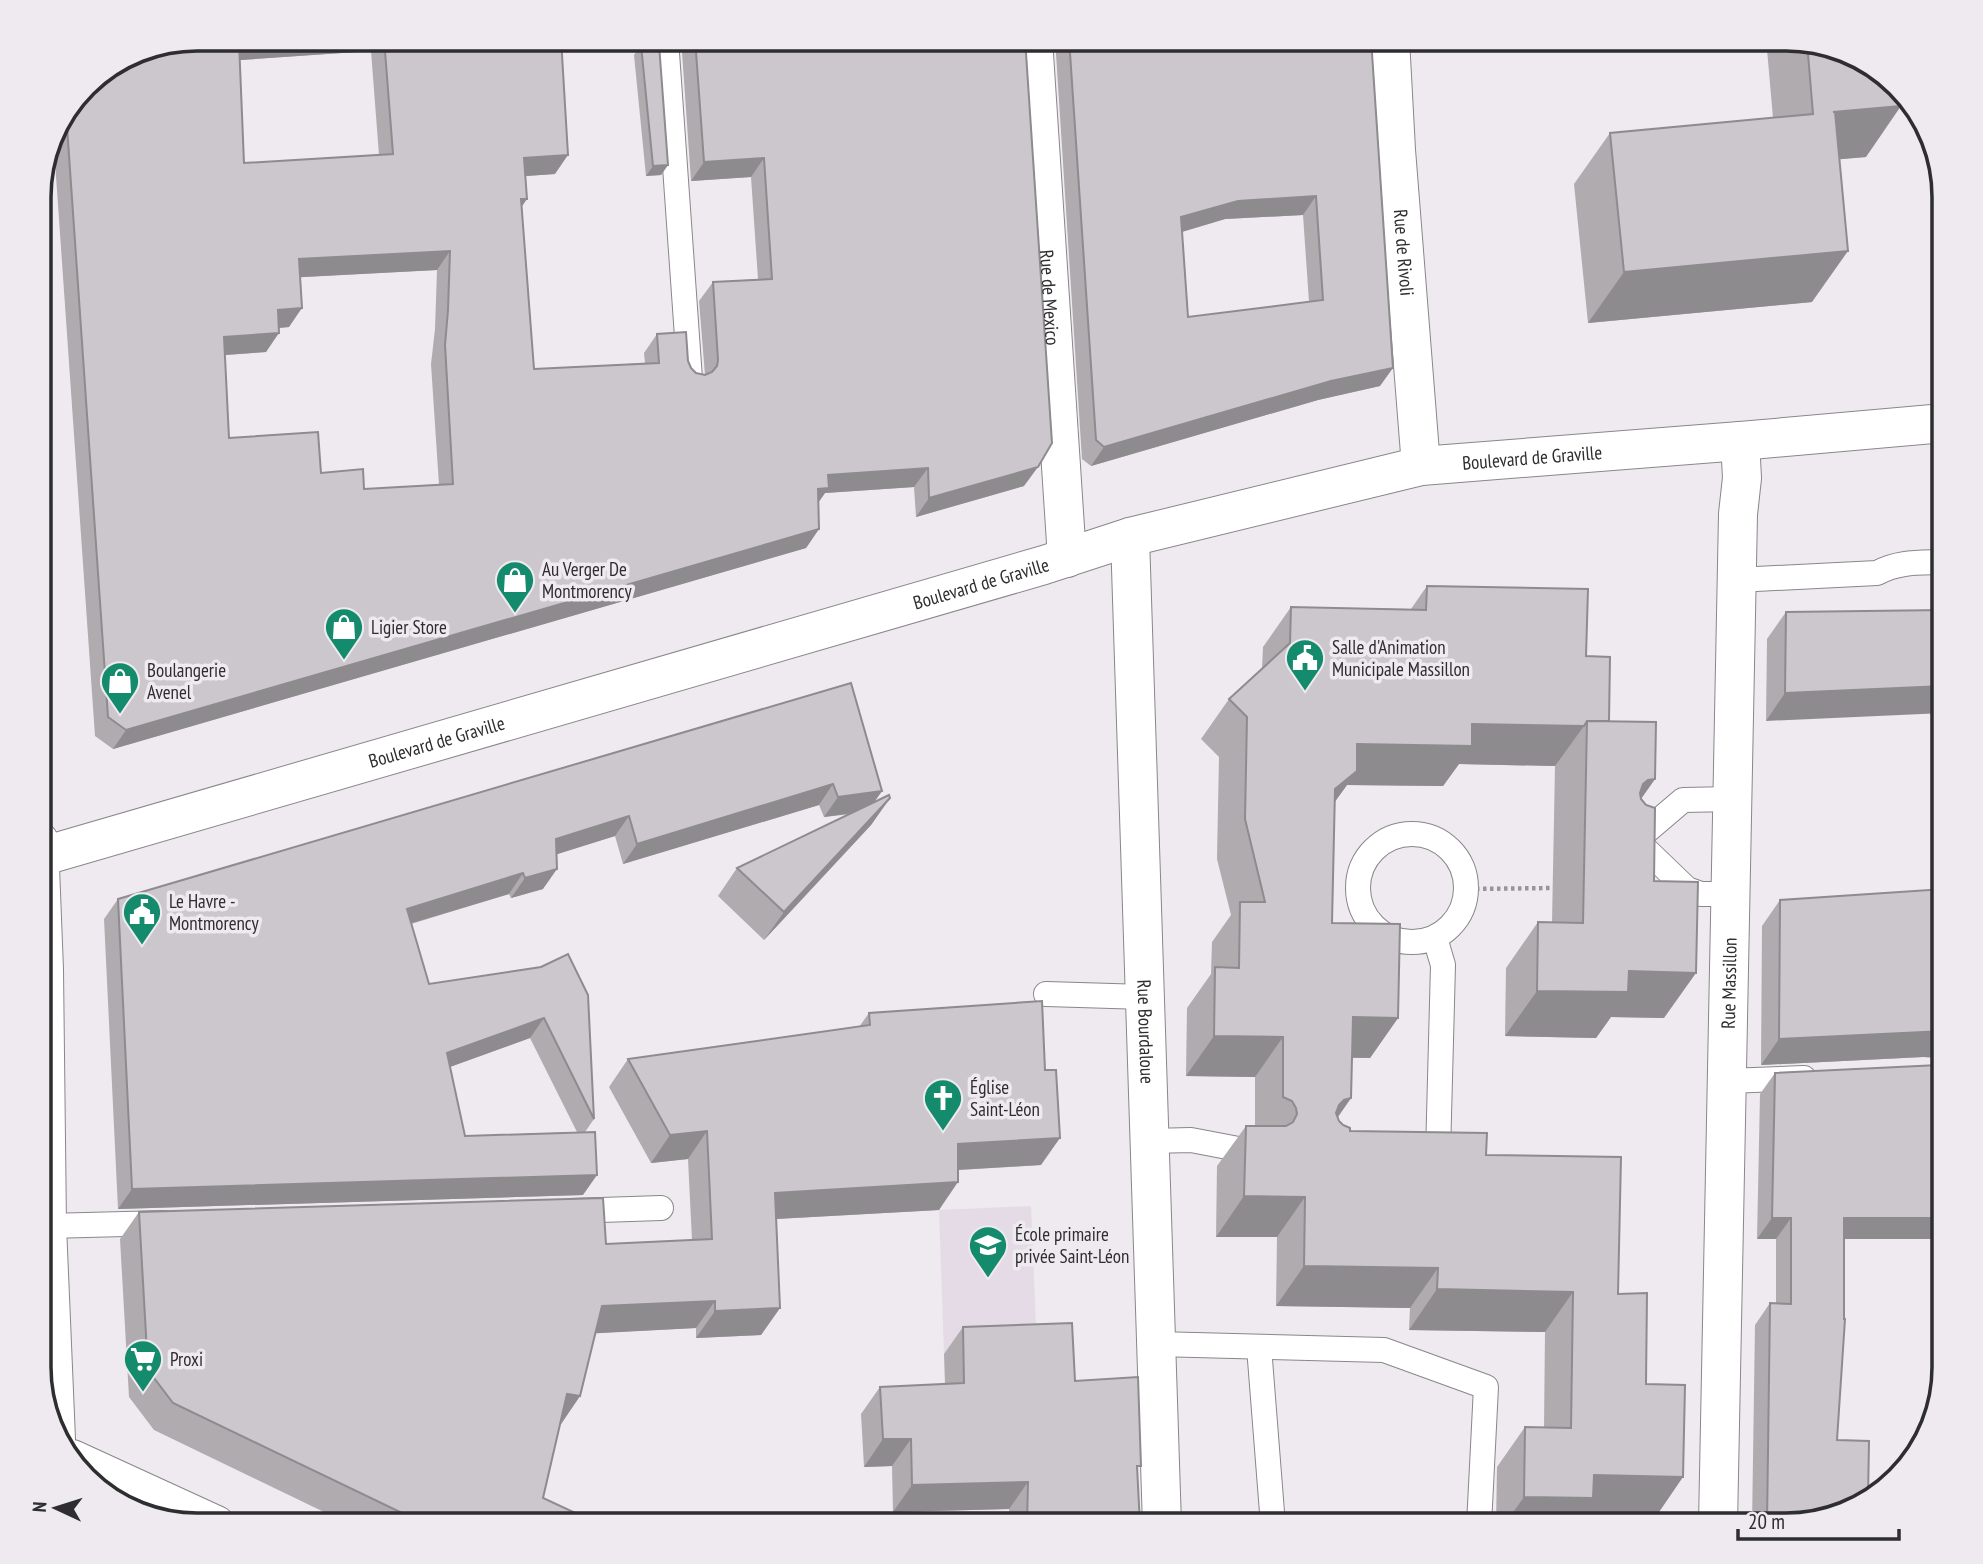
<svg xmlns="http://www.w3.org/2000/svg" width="1983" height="1564" font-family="'PT Sans Narrow',sans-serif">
	<rect width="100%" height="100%" fill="#eeeaef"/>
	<polygon fill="#e4dbe6" points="1031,1206 1037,1351 944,1355 939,1210"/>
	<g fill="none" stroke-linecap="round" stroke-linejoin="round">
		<g stroke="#8a868b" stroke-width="26">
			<g id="lane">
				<polyline points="666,39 690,379"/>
				<path d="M1737,580l140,-7c22,-12 43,-10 67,-11"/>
				<circle cx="1412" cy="888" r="54"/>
				<polyline points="1629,839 1636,840 1683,800 1733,799"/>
				<polyline points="1636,840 1687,889 1701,894 1730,894"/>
				<polyline points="1046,994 1145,997"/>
				<polyline points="1727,1081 1804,1078"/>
				<polyline points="1150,1141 1191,1140 1254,1152"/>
				<polyline points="1429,1154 1438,1154 1443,965 1435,938"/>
				<polyline points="571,1211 661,1208"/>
				<polyline points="47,1226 164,1223"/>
				<polyline points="1156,1344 1384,1350 1486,1387 1479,1525"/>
				<polyline points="1259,1347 1273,1525"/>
			</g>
		</g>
		<g stroke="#8a868b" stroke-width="40">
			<g id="street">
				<path id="s1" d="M1033,39l34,519"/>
				<path id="s2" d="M1390,39l6,111 25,316"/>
				<path id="s3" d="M1130,537l32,988"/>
				<path id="s4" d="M40,857l1004,-292 86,-28 291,-71 319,-25 204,-18"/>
				<polyline points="72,1459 216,1525"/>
				<path id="s5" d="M1718,1525l20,-1011 4,-36 -2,-37"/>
			</g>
		</g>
		<g stroke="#8a868b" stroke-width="40">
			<polyline id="secondary" points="39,841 44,970 47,1226 56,1439"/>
		</g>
		<polyline stroke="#989599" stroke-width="4.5" stroke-dasharray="3.5 3.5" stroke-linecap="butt" points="1469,889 1553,888"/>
		<use href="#lane" stroke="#fff" stroke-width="24"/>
		<use href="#street" stroke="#fff" stroke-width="38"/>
		<use href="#secondary" stroke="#fff" stroke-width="38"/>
	</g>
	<g fill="#afabaf" fill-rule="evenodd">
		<path d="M197,38h364l-6,136 -29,2 -5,31 13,162 111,-6 -1,-10 13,-19 31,27 3,7 5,5 9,2 -6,-74 14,-19 45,-3 -7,-102 -60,4 -9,-129 9,-14h334l-1,448 -108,31 -2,-30 -89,6 -7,10 1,26 -13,19 -693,201 -18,-13 -42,-603 2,-6 37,-49zM371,51l8,104 -135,8 -4,-103zM437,270l-2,59 -4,35 8,121 -75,4 -135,-51 -4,-83 41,-3 13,-24 10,-1 11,-50z"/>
		<path d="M1055,38h316l9,348 -62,14 -227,66 -9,-7zM1303,215l6,87 -121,15 -6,-85 43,-13z"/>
		<polygon points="1766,38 1786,38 1837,47 1866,157 1839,159 1812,302 1588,323 1574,184 1610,133 1773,118"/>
		<polygon points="641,45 668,165 661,175 646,176 634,55"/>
		<polygon points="1427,586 1586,656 1609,721 1655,779 1641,799 1654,881 1664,1018 1611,1017 1596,1038 1505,1036 1506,968 1538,922 1552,923 1555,766 1459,764 1443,786 1347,785 1334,803 1332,923 1398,1018 1370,1058 1352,1058 1351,1098 1338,1117 1339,1121 1350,1131 1486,1155 1618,1294 1646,1384 1655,1518 1581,1516 1574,1525 1496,1525 1497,1467 1525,1427 1544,1428 1545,1332 1409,1330 1410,1308 1276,1306 1277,1237 1216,1237 1217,1166 1246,1126 1255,1126 1255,1077 1186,1076 1187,1008 1211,974 1212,942 1231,915 1217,859 1219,757 1201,739 1229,699 1262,668 1263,647 1291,607 1411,609"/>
		<polygon points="1944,610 1766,721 1767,639 1786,612"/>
		<path d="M851,683l31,108 -8,11 16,-4 -19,27 -107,115 -46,-44 19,-28 114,-54 -27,3 -5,-12 -196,59 -8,-28 -59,18 -13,35 -32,9 -2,-4 -98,30 18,60 112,-17 53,152 -9,13 -2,63 -465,14 -14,-290 14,-20zM530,1038l47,94 -112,4 -15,-69z"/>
		<polygon points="1944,889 1944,1058 1923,1057 1761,1065 1762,926 1780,900"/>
		<polygon points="869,1013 1041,1165 958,1170 939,1210 776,1219 780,1308 761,1335 696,1338 696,1328 595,1333 580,1396 561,1424 560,1424 543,1498 601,1525 351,1525 154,1430 129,1397 120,1239 139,1212 606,1244 692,1240 688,1159 651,1163 609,1087 628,1059 859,1027"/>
		<polygon points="1775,1073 1944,1239 1844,1239 1786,1525 1752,1525 1755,1325 1770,1303 1776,1303 1776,1239 1757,1239 1760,1094"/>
		<polygon points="963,1327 1075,1381 1137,1471 1140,1525 1009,1525 1009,1509 893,1512 892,1466 864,1467 861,1414 880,1387 945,1384 944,1354"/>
	</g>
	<g fill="#8e8b8f">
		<polygon points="295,38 380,38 371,51 226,61 239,42"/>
		<polygon points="1901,106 1866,157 1797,163 1833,112"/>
		<polygon points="568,155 555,174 511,177 524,158"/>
		<polygon points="764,158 751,177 691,181 704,162"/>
		<polygon points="668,165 661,175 646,176 653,166"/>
		<polygon points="1316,196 1303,215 1225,219 1168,236 1181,217 1238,201"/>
		<polygon points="521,199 527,199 514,218"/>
		<polygon points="450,251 437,270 286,278 299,259"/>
		<polygon points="1848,251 1812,302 1588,323 1624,272"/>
		<polygon points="302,308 289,327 265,329 278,310"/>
		<polygon points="279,333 266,352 211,356 224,337"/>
		<polygon points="1393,368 1380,386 1318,400 1091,466 1104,447 1331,381"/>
		<polygon points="1038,467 1024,486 916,517 929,498"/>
		<polygon points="928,468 914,487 825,493 815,507 804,508 828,475"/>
		<polygon points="819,529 806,548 113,749 126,730"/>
		<polygon points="1944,686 1944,713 1766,721 1785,693"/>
		<polygon points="1472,724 1584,726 1555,766 1459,764 1443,786 1347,785 1328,811 1307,829 1357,744"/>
		<polygon points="1655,779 1623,824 1643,784 1648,780"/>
		<polygon points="833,784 819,805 623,864 637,844"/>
		<polygon points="882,791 868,811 824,817 838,797"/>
		<polygon points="890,798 871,825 764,940 784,912"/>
		<polygon points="629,816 615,836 542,859 556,839"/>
		<polygon points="557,869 543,889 511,898 525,878"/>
		<polygon points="523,873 509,894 392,929 407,909"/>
		<polygon points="1629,971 1696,973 1664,1018 1611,1017 1596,1038 1505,1036 1537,991"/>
		<polygon points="1353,1017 1398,1018 1370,1058 1325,1057"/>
		<polygon points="544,1018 530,1038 433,1073 447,1053"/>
		<polygon points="1944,1031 1944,1058 1923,1057 1761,1065 1779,1039"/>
		<polygon points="1214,1036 1283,1037 1255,1077 1186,1076"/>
		<polygon points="1351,1098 1323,1138 1339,1105 1344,1100"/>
		<polygon points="707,1131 688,1159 651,1163 670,1135"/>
		<polygon points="1060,1138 1041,1165 939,1171 958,1144"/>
		<polygon points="597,1175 583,1195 118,1209 132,1189"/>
		<polygon points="958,1182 939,1210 756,1220 775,1193"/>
		<polygon points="1244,1196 1305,1197 1277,1237 1216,1237"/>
		<polygon points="1772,1218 1791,1218 1776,1239 1757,1239"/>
		<polygon points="1844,1218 1944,1218 1944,1239 1829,1239"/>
		<polygon points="1304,1266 1438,1268 1410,1308 1276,1306"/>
		<polygon points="1437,1289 1573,1292 1545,1332 1409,1330"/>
		<polygon points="715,1301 696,1328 583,1334 602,1306"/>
		<polygon points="780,1308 761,1335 696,1338 715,1311"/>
		<polygon points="567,1394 580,1396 561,1424 548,1422"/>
		<polygon points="883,1439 911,1439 892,1466 864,1467"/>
		<polygon points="1594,1475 1683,1477 1655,1518 1581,1516 1574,1525 1504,1525 1524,1497"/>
		<polygon points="1028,1482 1009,1509 893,1512 912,1485"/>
	</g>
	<g fill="#cbc7cc" stroke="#8e8b8f" stroke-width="2" fill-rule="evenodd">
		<path d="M197,38h98l-56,4 5,121 149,-9 -9,-116h177l7,117 -44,3 3,41h-6l13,170 125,-6 -2,-29 29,-2 2,29 3,7 5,5 9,2 7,-3 5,-6 1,-6 -5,-78 59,-3 -8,-121 -60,4 -9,-124h330l27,405 -14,24 -109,31 -1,-30 -100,7 1,13 -11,1 1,40 -693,201 -18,-13 -42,-605 26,-34 45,-28zM450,251l-2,59 -3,35 8,139 -89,5 -1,-20 -42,4 -3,-41 -89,6 -5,-101 55,-4 -1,-23 24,-2 -3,-49z"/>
		<path d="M1069,38h302l22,330 -62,13 -227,66 -8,-7zM1316,196l7,104 -135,17 -7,-100 57,-16z"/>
		<polygon points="1807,42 1837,47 1890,78 1900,90 1901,106 1833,112 1835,112 1848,251 1624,272 1610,133 1813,114"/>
		<polygon points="659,44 668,165 653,166 641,45"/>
		<polygon points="1427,586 1588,589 1586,656 1610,657 1609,721 1587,721 1584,726 1472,724 1472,746 1357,744 1357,771 1335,789 1332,923 1400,924 1398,1018 1353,1017 1351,1098 1344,1100 1339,1105 1336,1113 1339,1121 1343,1125 1350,1128 1350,1131 1487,1133 1486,1155 1621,1157 1618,1294 1647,1293 1646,1384 1685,1385 1683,1477 1594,1475 1593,1498 1524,1497 1525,1427 1571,1428 1573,1292 1437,1289 1438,1268 1304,1266 1305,1197 1244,1196 1246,1126 1286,1126 1293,1122 1297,1114 1296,1108 1292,1101 1283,1097 1283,1037 1214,1036 1215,967 1239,968 1240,902 1265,902 1245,819 1247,717 1229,699 1290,643 1291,607 1426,610"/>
		<polygon points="1944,610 1944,686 1785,693 1786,612"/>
		<polygon points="851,683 882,791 838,797 833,784 637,844 629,816 556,839 557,869 525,878 523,873 407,909 429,984 541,967 568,954 588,995 594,1119 544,1018 447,1053 465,1136 595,1132 597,1175 132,1189 118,899"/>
		<polygon points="1587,721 1656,722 1655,779 1648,780 1643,784 1640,793 1641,799 1646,805 1655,808 1654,881 1698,882 1696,973 1629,971 1628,992 1537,991 1538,922 1583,923"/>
		<polygon points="889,795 890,798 784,912 737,868"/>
		<polygon points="1944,889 1944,1031 1779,1039 1780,900"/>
		<polygon points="1042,1001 1045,1070 1056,1070 1060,1138 958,1144 958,1182 775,1193 780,1308 715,1311 715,1301 602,1306 580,1396 567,1394 543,1498 601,1525 427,1525 173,1403 148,1370 139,1212 603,1198 606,1244 712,1239 707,1131 670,1135 628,1059 870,1025 869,1013"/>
		<polygon points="1939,1065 1944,1066 1944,1218 1844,1218 1844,1319 1845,1319 1837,1440 1869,1441 1868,1500 1856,1509 1786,1525 1767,1525 1770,1303 1791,1304 1791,1218 1772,1218 1775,1073"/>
		<polygon points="1072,1323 1075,1381 1138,1377 1141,1466 1137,1466 1140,1525 1027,1525 1028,1482 912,1485 911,1439 883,1439 880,1387 964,1383 963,1327"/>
	</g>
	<defs>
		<g id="shop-pin" transform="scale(2.0125)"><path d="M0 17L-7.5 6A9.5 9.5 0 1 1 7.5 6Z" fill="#158b6e" stroke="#eeeaef"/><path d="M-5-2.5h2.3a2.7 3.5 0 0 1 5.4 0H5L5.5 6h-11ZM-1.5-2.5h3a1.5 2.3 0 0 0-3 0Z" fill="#fff"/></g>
		<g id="civic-pin" transform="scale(2.0125)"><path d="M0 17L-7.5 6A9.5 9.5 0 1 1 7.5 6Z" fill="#158b6e" stroke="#eeeaef"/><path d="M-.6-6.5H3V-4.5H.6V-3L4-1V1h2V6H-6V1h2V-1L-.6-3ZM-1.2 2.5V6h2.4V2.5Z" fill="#fff"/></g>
		<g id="church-pin" transform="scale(2.0125)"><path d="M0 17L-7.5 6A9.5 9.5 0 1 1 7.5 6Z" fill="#158b6e" stroke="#eeeaef"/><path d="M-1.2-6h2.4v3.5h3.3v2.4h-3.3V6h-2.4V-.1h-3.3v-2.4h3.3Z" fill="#fff"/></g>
		<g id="school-pin" transform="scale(2.0125)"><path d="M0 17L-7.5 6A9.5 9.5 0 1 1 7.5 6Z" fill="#158b6e" stroke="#eeeaef"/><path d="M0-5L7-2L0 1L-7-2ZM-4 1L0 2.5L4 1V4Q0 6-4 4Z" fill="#fff"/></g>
		<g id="supermarket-pin" transform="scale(2.0125)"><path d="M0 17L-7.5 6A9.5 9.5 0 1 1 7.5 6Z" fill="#158b6e" stroke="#eeeaef"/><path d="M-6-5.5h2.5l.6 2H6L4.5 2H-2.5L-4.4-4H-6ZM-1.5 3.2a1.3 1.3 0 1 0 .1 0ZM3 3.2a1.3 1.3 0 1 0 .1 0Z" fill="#fff"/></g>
	</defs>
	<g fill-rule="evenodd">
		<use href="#shop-pin" x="515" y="580"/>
		<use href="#shop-pin" x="344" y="627"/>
		<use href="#civic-pin" x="1305" y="658"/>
		<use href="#shop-pin" x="120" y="681"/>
		<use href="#civic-pin" x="142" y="912"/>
		<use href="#church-pin" x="943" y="1098"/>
		<use href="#school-pin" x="988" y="1245"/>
		<use href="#supermarket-pin" x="143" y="1359"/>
	</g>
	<g text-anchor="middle" stroke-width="7" stroke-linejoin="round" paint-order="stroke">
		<g font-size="19" fill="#2e2d2f" stroke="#eeeaef">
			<text dy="7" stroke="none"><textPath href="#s2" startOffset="214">Rue de Rivoli</textPath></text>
			<text dy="7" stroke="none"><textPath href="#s1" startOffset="259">Rue de Mexico</textPath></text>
			<text dy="7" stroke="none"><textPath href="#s4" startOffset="1547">Boulevard de Graville</textPath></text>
			<text dy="7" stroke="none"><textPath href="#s4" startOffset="980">Boulevard de Graville</textPath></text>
			<text dy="7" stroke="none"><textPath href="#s4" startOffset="413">Boulevard de Graville</textPath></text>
			<text dy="7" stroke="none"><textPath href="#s5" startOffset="542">Rue Massillon</textPath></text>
			<text dy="7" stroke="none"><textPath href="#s3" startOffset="495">Rue Bourdaloue</textPath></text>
		</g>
		<g font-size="19" fill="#2e2d2f" stroke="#eeeaef" text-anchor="start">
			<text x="542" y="576">Au Verger De<tspan x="542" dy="22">Montmorency</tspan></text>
			<text x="371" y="634">Ligier Store</text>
			<text x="1332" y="654">Salle d'Animation<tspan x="1332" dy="22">Municipale Massillon</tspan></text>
			<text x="147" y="677">Boulangerie<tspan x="147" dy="22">Avenel</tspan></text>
			<text x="169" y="908">Le Havre -<tspan x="169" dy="22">Montmorency</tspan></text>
			<text x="970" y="1094">Église<tspan x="970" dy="22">Saint-Léon</tspan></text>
			<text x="1015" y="1241">École primaire<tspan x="1015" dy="22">privée Saint-Léon</tspan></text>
			<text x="170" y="1366">Proxi</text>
		</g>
	</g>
	<path d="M0 0H1983V1564H0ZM197 51H1786A146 146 0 0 1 1932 197V1367A146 146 0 0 1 1786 1513H197A146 146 0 0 1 51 1367V197A146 146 0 0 1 197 51Z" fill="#eeeaef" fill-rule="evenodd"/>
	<path fill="none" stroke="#2e2d2f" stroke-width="3.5" d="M197 51H1786A146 146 0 0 1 1932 197V1367A146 146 0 0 1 1786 1513H197A146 146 0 0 1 51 1367V197A146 146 0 0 1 197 51Z"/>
	<g transform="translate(56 1508) rotate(274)" stroke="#eeeaef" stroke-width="5" paint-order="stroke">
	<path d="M0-5L12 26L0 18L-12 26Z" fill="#2e2d2f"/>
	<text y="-10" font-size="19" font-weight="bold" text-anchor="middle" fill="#2e2d2f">N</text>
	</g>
	<path d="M1738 1529v10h161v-10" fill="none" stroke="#2e2d2f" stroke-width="3.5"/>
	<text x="1748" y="1529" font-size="21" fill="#2e2d2f" stroke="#eeeaef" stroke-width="5" paint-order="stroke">20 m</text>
</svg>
